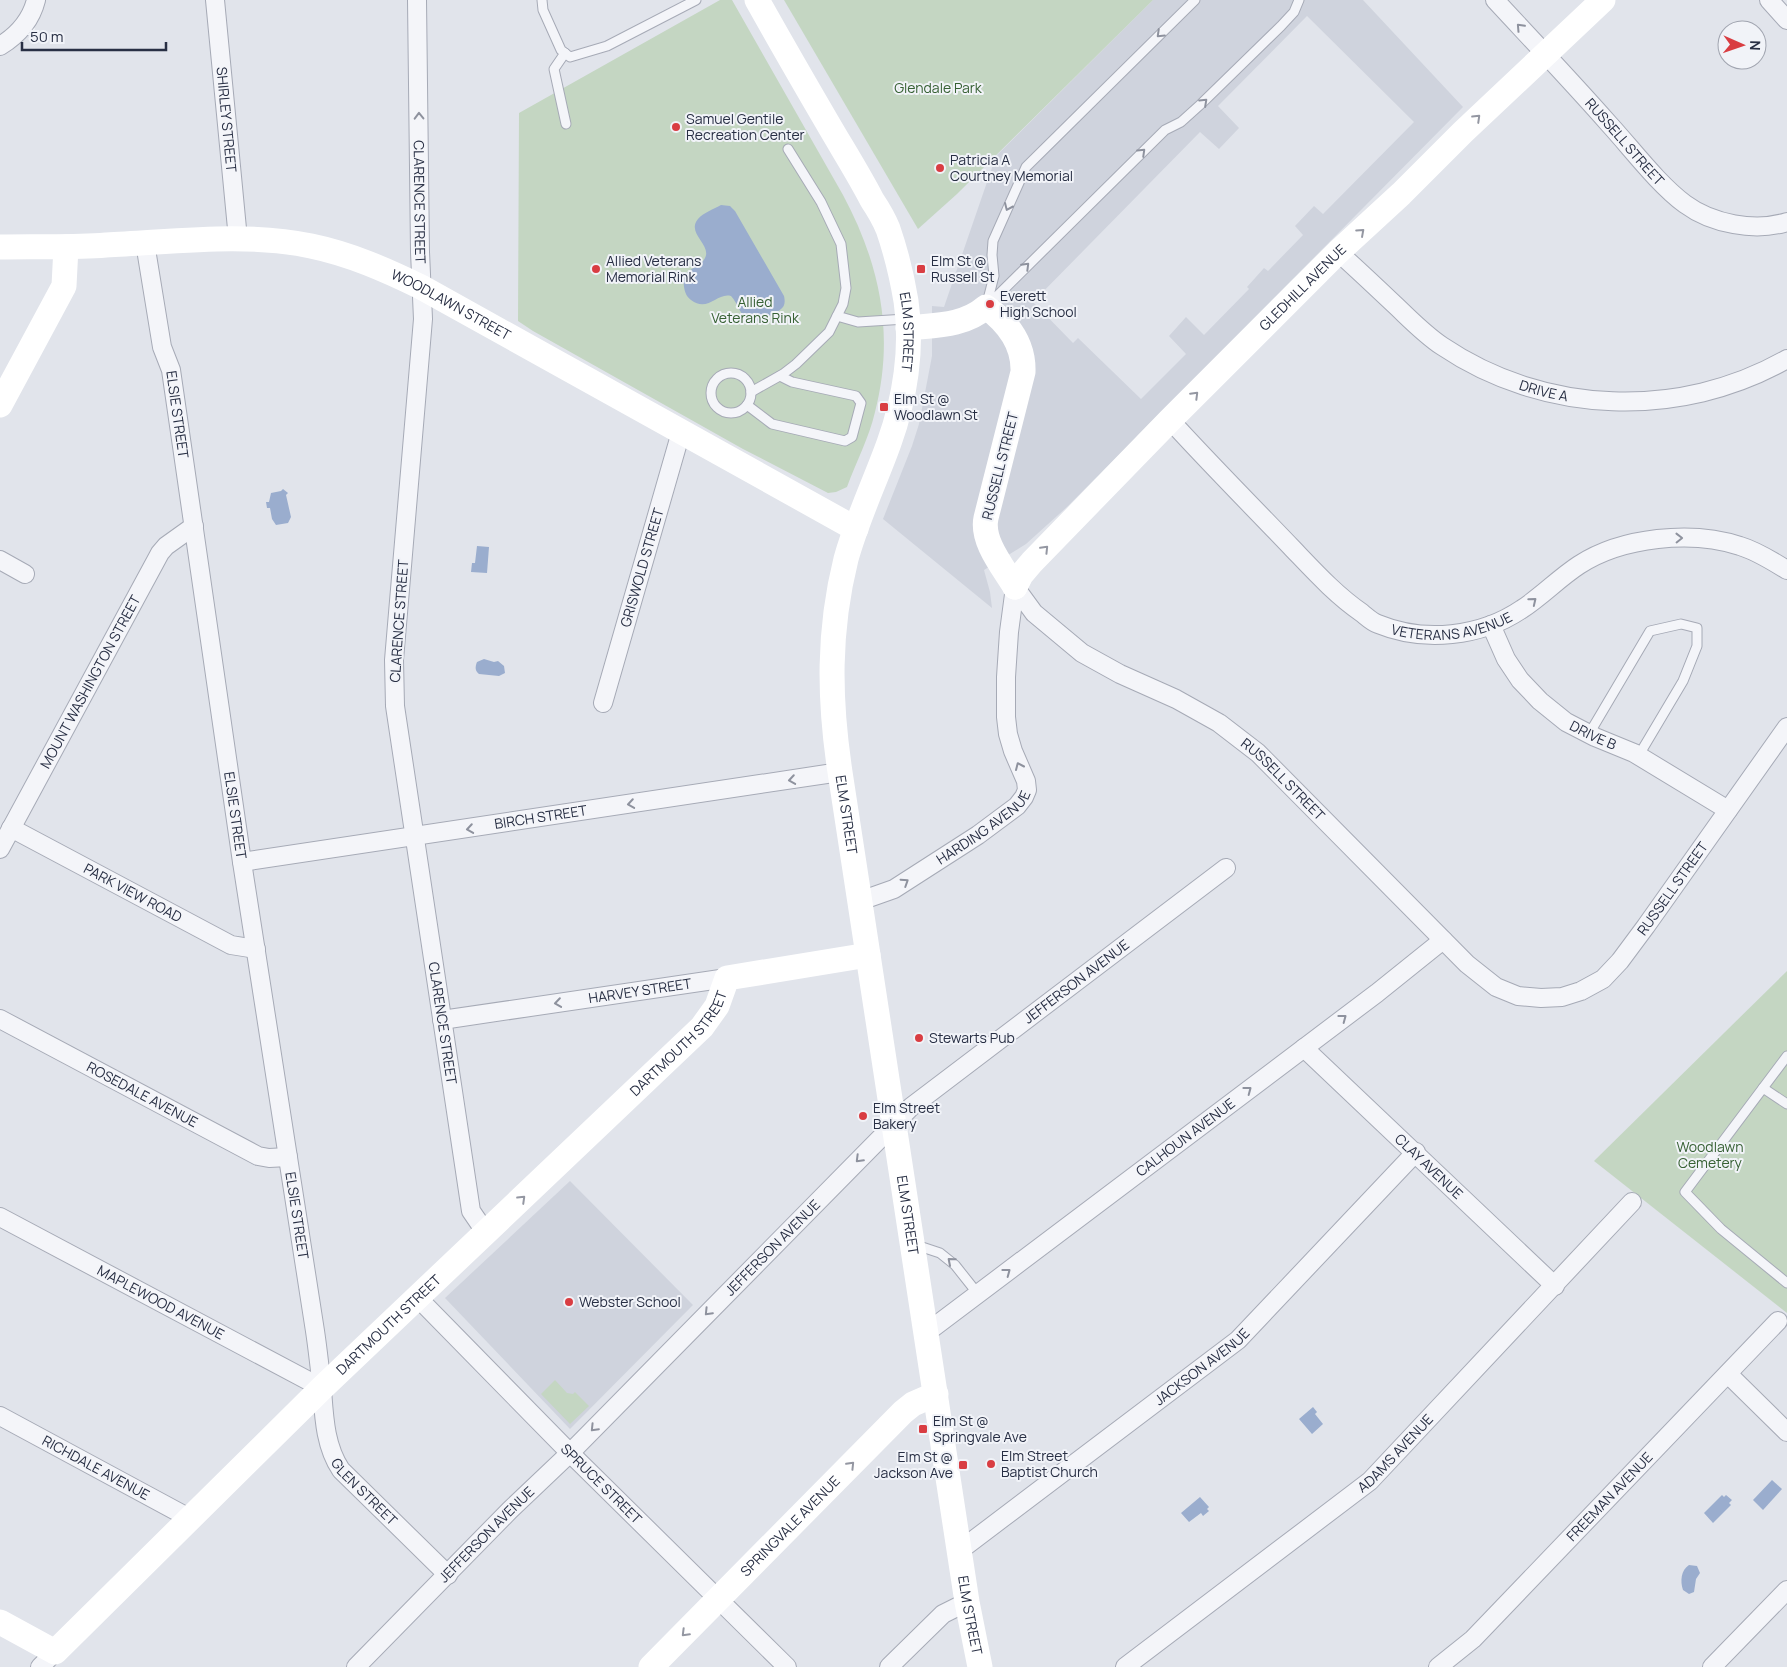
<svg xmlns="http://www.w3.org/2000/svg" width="1787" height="1667" font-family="Manrope,sans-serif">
	<rect width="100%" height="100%" fill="#e1e4eb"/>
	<g fill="#cfd3dd" fill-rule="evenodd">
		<path d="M1153,0h210l100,107 -395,399 -42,38 -42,26 6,22 2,16 -109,-89 29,-73 7,-22 13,-68v-50l12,1 52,-151zM1307,16l107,106 -91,92 -9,-8 -19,20 8,9 -35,36 -4,-3 -17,19 2,2 -45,46 -18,-18 -17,19 17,18 -45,45 -63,-61 -5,5 -40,-41 167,-170 19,17 20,-21 -21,-22z"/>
		<polygon points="570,1181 693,1305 570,1429 445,1298"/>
	</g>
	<g fill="#c4d6c2">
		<path d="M720,0h12l111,195c37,69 52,139 32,217 -6,26 -19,50 -28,75l-11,5 -8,1 -85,-44 -210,-118 -15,-10 1,-208z"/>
		<polygon points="784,0 1153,0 957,194 918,229"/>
		<polygon points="1787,971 1787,1313 1594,1161"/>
		<polygon points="555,1380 567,1393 573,1394 575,1392 589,1406 570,1424 541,1394"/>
	</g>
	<g fill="#9aadce">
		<path d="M721,205l9,1 5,5 49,85c1,4 1,8 -1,11 -5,6 -26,17 -33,15 -9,-4 -12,-19 -19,-26 -14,-4 -23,17 -40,4 -4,-3 -6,-7 -7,-13 -3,-20 15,-17 21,-29 7,-13 -19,-25 -7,-39 5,-6 16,-10 23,-14z"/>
		<polygon points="283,489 288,493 286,495 291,517 288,523 276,525 272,519 270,508 267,508 266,502 269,502 271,493 281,491"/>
		<polygon points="477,546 489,547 487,573 471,572 472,563 475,563"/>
		<path d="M484,659l10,3 4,-1 6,5 1,7 -6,3 -20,-2c-4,-3 -4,-7 -2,-12z"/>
		<polygon points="1313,1407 1317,1412 1315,1414 1323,1424 1312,1434 1299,1419"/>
		<polygon points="1772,1480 1782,1489 1763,1510 1753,1500"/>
		<polygon points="1722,1495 1724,1497 1726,1495 1732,1500 1729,1503 1731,1505 1713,1523 1704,1513"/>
		<polygon points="1200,1497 1209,1507 1207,1509 1209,1511 1203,1516 1201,1513 1189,1522 1181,1513"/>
		<path d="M1689,1565l8,1 3,7 -4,6 -2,13 -5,2 -6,-4c-3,-9 -2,-20 6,-25z"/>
	</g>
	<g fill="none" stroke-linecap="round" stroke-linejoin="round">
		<g stroke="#a6aab6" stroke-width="11">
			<g id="lane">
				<polyline points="542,0 543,10 561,50 570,57 607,46 696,0"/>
				<polyline points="1195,0 1026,167 993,241 992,255 994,276 986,307 1165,130 1181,122 1201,104 1281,26 1294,12 1299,0"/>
				<polyline points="565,53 554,69 566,124"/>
				<polyline points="837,316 858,322 906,319"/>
				<circle cx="731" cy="393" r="20"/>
				<polyline points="751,392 783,374 796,364 829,332 843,304 846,288 841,244 821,202 788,149"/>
				<polyline points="747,405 772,424 845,441 852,437 861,403 856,396 792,382 780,376"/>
				<polyline points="1589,734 1650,631 1681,624 1697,628 1697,646 1683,681 1639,755"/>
				<polyline points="1787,1056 1685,1192 1721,1229 1787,1283"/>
				<polyline points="1763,1088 1787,1104"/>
				<polyline points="916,1245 940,1253 955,1265 978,1294"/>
			</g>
		</g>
		<g stroke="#a6aab6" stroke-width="20">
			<g id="street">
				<path id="s1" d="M215,0l23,239"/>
				<path id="s2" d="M417,0l3,252 3,67 -29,341 1,46 76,505 15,22"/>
				<path id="s3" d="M1495,0c38,41 77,82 114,124 23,25 49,60 76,80 27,20 70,28 102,18"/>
				<polyline points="1769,0 1787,20"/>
				<path d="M0,46c18,-11 31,-26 36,-46"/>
				<path id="s4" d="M145,243l17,104 9,23 71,492 73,469c3,20 5,39 7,58 2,28 3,57 19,81l107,105"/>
				<path id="s5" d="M1338,252c19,17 37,34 56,52 15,14 30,30 48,42 102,69 238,74 345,13"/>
				<path id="s6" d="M1170,420c40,44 82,86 123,129 22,23 43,46 69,64 5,4 10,9 16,11 46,19 103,13 144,-15 20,-13 37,-31 57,-44 43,-28 113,-35 161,-19 17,5 32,15 47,24"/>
				<polyline points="0,560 25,574"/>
				<path id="s7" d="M1015,587l19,26 48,40 38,21 56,25 43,24 39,30 209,211 29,23 22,9 23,2 21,-1 19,-6 22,-12 17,-18 26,-35 141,-199"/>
				<path id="s8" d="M1491,625l15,34 14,21 20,21 26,21 29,15 39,16 94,57"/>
				<path id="s9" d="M603,703l78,-271"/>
				<path id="s10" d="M11,828l220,117 25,4"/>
				<path id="s11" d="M0,849l160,-296 6,-7 28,-20"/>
				<path id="s12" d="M242,862l598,-90"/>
				<path id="s13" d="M860,901l34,-12 84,-54 39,-29 7,-9 3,-7 -1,-9 -13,-30 -5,-17 -2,-17v-40l3,-45 6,-45"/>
				<path id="s14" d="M0,1019l258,137 11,2 19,-1"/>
				<path id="s15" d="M442,1020l285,-42"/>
				<path id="s16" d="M1304,1048l251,238"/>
				<path id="s17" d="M0,1217l322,171"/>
				<path id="s18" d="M418,1298l152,155 217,214"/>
				<path id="s19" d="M926,1333l451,-340 66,-53"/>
				<polyline points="1728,1374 1787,1432"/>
				<path id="s20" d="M0,1416l191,103"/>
				<path id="s21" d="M959,1551l279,-211 178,-188"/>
				<polyline points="40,1667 55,1652"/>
				<path id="s22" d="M356,1667l154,-157 60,-57 341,-346 315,-239"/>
				<polyline points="889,1667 943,1614 967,1602"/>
				<path id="s23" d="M1125,1667l245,-186 262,-279"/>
				<path id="s24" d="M1438,1667l35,-28 305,-318"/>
				<polyline points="1712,1667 1787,1590"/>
			</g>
		</g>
		<use href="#lane" stroke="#f4f5f9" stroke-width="9"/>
		<use href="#street" stroke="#f4f5f9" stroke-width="18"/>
		<g stroke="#fff" stroke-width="25">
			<path id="s25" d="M757,0c23,41 46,81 70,122 15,26 31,51 45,78 6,9 12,19 16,29 8,23 14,48 18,72 7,47 -1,98 -17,142 -14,39 -32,76 -43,116 -18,72 -17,140 -6,213l127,830 13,65"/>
			<path id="s26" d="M0,247c35,-1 71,1 106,-2 68,-3 139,-13 205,1 39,8 75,24 110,41l435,242"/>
			<path d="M908,328c28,-3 56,-2 78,-21 22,16 38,37 37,65l-37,146c-5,23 17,49 29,69"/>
			<polyline points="0,405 64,286 66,247"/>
			<path id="s27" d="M1015,587l6,-12 11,-13 138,-142 168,-168 63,-58 62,-62 140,-132"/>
			<path id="s28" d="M0,1622l55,30 267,-264 380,-361 15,-21 10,-28 141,-23"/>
			<path id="s29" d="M651,1667l252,-255 10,-8 23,-10"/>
		</g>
	</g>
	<defs><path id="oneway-chevron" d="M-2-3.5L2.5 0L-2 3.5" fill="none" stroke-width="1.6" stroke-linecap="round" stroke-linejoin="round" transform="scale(1.25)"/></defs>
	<g stroke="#8e929e">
		<use href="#oneway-chevron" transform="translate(1520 27) rotate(-133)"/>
		<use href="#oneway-chevron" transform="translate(1160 34) rotate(136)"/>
		<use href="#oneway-chevron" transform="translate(1204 102) rotate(-43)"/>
		<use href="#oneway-chevron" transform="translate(419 116) rotate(-91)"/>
		<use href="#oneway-chevron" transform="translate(1142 152) rotate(-44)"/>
		<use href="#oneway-chevron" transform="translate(1008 207) rotate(114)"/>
		<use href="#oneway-chevron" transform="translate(1026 266) rotate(-45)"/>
		<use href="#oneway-chevron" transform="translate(1679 538) rotate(-1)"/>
		<use href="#oneway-chevron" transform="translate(1533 601) rotate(-39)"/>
		<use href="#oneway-chevron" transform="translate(1019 766) rotate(-114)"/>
		<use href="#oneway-chevron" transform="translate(792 780) rotate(171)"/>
		<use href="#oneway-chevron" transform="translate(631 804) rotate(171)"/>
		<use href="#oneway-chevron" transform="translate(470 829) rotate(171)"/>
		<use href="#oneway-chevron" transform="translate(905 882) rotate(-33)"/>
		<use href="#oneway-chevron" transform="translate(558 1003) rotate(172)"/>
		<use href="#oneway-chevron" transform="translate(1343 1018) rotate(-37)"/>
		<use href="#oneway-chevron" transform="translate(1248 1090) rotate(-37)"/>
		<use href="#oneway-chevron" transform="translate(859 1159) rotate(135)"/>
		<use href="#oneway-chevron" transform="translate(951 1261) rotate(-139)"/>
		<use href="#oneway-chevron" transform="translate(1007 1272) rotate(-37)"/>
		<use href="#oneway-chevron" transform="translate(708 1312) rotate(134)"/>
		<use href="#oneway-chevron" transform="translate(594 1428) rotate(134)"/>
	</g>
	<g stroke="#9497a2">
		<use href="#oneway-chevron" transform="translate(1477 118) rotate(-44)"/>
		<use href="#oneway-chevron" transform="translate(1361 232) rotate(-42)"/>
		<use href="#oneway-chevron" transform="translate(1195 395) rotate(-45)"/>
		<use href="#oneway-chevron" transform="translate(1045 549) rotate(-46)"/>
		<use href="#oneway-chevron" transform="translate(522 1199) rotate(-44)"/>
		<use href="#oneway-chevron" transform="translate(851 1465) rotate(-46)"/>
		<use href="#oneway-chevron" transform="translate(685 1633) rotate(135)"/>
	</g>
	<g fill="#d93d42" stroke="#f1f3f8" stroke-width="2">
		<circle cx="676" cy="127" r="5"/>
		<circle cx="940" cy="168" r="5"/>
		<circle cx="596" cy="269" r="5"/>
		<rect x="916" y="264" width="10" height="10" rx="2.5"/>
		<circle cx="990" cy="304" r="5"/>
		<rect x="879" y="402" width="10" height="10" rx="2.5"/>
		<circle cx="919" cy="1038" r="5"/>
		<circle cx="863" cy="1116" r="5"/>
		<circle cx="569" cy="1302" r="5"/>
		<rect x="918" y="1424" width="10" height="10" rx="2.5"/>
		<circle cx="991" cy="1464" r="5"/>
		<rect x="958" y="1460" width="10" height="10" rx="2.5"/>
	</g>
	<g text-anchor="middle" stroke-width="4" stroke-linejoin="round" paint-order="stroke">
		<g font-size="14" fill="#376134" stroke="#f1f3f8">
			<text x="938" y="93">Glendale Park</text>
			<text x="755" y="307">Allied<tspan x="755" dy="16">Veterans Rink</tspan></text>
			<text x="1710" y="1152">Woodlawn<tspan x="1710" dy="16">Cemetery</tspan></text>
		</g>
		<g font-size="14" fill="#282f44" stroke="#f1f3f8" text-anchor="start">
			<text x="686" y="124">Samuel Gentile<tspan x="686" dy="16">Recreation Center</tspan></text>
			<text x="950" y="165">Patricia A<tspan x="950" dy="16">Courtney Memorial</tspan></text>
			<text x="606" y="266">Allied Veterans<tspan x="606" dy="16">Memorial Rink</tspan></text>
			<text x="931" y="266">Elm St @<tspan x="931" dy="16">Russell St</tspan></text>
			<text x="1000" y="301">Everett<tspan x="1000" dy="16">High School</tspan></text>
			<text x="894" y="404">Elm St @<tspan x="894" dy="16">Woodlawn St</tspan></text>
			<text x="929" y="1043">Stewarts Pub</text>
			<text x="873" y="1113">Elm Street<tspan x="873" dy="16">Bakery</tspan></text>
			<text x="579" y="1307">Webster School</text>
			<text x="933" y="1426">Elm St @<tspan x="933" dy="16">Springvale Ave</tspan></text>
			<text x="1001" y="1461">Elm Street<tspan x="1001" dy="16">Baptist Church</tspan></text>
			<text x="953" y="1462" text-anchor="end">Elm St @<tspan x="953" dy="16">Jackson Ave</tspan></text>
		</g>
		<g font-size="14" fill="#282f44" stroke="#f1f3f8">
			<text dy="5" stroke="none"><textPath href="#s1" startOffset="120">SHIRLEY STREET</textPath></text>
			<text dy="5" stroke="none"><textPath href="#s3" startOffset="192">RUSSELL STREET</textPath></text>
			<text dy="5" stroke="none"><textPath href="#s2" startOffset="202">CLARENCE STREET</textPath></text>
			<text dy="5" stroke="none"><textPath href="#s27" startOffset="416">GLEDHILL AVENUE</textPath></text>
			<text dy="5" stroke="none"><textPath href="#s26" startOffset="464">WOODLAWN STREET</textPath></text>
			<text dy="5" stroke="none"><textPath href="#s25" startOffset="369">ELM STREET</textPath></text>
			<text dy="5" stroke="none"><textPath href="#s5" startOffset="252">DRIVE A</textPath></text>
			<text dy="5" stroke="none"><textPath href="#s4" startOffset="175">ELSIE STREET</textPath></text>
			<text transform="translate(1000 466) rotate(-76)" y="5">RUSSELL STREET</text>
			<text dy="5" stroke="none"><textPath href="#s9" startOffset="141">GRISWOLD STREET</textPath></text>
			<text dy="5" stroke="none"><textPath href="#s6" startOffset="368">VETERANS AVENUE</textPath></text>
			<text transform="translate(399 621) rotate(-86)" y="5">CLARENCE STREET</text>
			<text dy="5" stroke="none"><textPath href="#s11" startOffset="190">MOUNT WASHINGTON STREET</textPath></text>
			<text dy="5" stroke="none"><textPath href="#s8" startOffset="155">DRIVE B</textPath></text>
			<text dy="5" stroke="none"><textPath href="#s7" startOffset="334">RUSSELL STREET</textPath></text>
			<text dy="5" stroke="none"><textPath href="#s25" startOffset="864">ELM STREET</textPath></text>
			<text dy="5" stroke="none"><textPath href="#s4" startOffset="580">ELSIE STREET</textPath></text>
			<text dy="5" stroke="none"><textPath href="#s12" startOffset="302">BIRCH STREET</textPath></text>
			<text dy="5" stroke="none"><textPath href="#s13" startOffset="145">HARDING AVENUE</textPath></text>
			<text dy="5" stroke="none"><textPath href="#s7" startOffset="859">RUSSELL STREET</textPath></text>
			<text dy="5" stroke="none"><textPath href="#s10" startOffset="138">PARK VIEW ROAD</textPath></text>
			<text dy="5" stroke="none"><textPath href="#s22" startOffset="996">JEFFERSON AVENUE</textPath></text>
			<text dy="5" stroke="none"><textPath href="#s15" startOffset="200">HARVEY STREET</textPath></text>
			<text dy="5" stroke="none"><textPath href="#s2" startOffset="1028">CLARENCE STREET</textPath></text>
			<text dy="5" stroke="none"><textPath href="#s28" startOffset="935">DARTMOUTH STREET</textPath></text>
			<text dy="5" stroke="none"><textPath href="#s14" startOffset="161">ROSEDALE AVENUE</textPath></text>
			<text dy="5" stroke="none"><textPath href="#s19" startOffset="325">CALHOUN AVENUE</textPath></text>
			<text dy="5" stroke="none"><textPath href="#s16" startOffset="172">CLAY AVENUE</textPath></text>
			<text dy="5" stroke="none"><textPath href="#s25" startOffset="1269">ELM STREET</textPath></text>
			<text dy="5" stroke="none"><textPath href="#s4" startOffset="985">ELSIE STREET</textPath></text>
			<text dy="5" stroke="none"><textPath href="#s22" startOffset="591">JEFFERSON AVENUE</textPath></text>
			<text dy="5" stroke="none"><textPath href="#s17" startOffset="182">MAPLEWOOD AVENUE</textPath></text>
			<text dy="5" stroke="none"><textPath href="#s28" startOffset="530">DARTMOUTH STREET</textPath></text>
			<text dy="5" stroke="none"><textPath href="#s21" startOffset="305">JACKSON AVENUE</textPath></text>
			<text dy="5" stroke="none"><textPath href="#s23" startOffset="345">ADAMS AVENUE</textPath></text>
			<text dy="5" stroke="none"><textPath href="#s20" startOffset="109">RICHDALE AVENUE</textPath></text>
			<text dy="5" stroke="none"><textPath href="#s18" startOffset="261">SPRUCE STREET</textPath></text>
			<text dy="5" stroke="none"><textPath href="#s4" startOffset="1276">GLEN STREET</textPath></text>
			<text dy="5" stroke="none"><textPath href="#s24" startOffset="242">FREEMAN AVENUE</textPath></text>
			<text dy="5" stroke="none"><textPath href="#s29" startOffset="198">SPRINGVALE AVENUE</textPath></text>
			<text dy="5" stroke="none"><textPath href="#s22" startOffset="186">JEFFERSON AVENUE</textPath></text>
			<text dy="5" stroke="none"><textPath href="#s25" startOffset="1674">ELM STREET</textPath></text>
		</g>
	</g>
	<g transform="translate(1742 45) rotate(92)"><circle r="24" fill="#f1f3f8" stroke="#a1a5b0"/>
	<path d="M0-4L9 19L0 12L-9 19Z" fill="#d93d42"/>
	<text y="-8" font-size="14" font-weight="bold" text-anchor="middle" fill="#282f44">N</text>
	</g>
	<path d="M22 42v8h144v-8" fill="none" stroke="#282f44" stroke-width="2.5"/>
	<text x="30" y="42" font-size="15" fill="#282f44" stroke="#f1f3f8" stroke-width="4" paint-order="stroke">50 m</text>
</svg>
